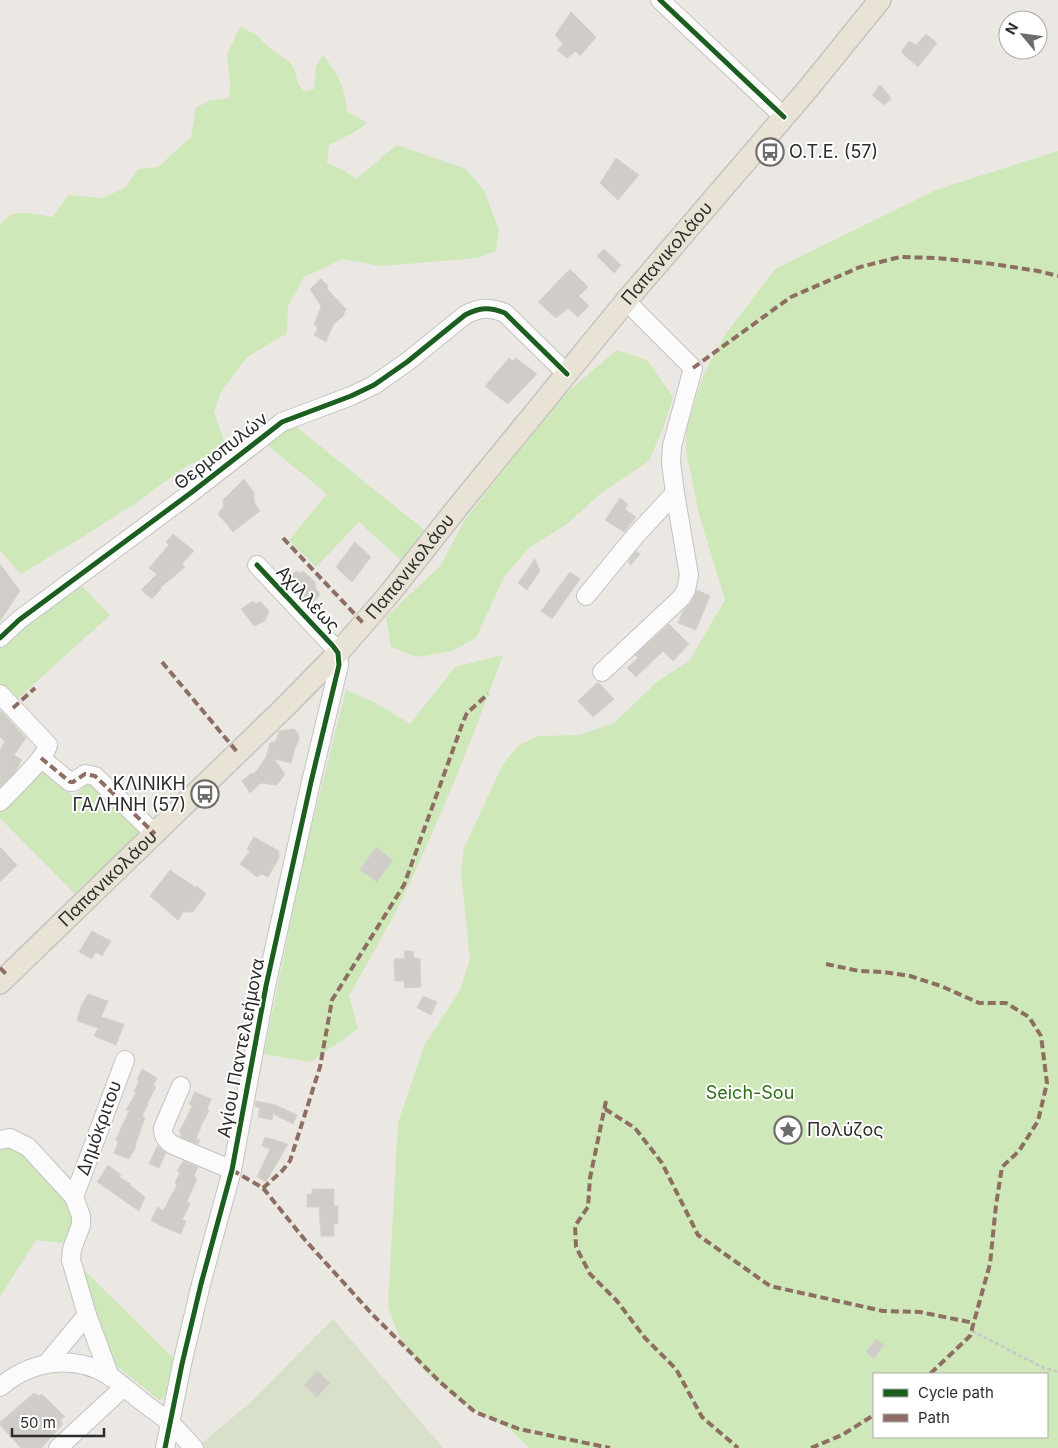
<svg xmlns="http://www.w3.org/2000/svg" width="1058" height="1448" font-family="Inter,sans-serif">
	<rect width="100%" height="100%" fill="#ebe7e2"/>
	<g fill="#cee8b9" fill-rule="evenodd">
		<path d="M240,26l16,9 15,14 19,13 5,9 3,13 6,7 10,-2 2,-23 7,-11c16,21 21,29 24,56l20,12 -14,10 -24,12 -2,18 18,8 11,8 41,-34 69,24 18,21 15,40 -3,21 -19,7 -96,8 -38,-7 -39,18 -16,29 -1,27 -41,25 -25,34 -7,20 12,35 -41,20 -46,34 -55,35 -63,38 -21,-24v-325c13,-19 33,-11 53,-8l15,-22 35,3 23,-11 12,-18 20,-2 33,-30 5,-29 12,-7 21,-3 1,-16 -3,-27z"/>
		<path d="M1058,151v1297h-529l-18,-18 -50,-28 -40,-34 -23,-34 -10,-28 10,-183 26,-77 36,-56 10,-31 -9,-86 3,-25 39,-84 15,-18 20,-10 42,-1 34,-12 44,-42 31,-20 36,-61 -26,-86 -13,-64v-20l17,-54 22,-41 50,-66 161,-79zM874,1374h173v63h-173z"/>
		<polygon points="617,350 647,360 673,397 664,426 649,461 600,494 568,523 529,548 504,577 476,638 452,651 417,657 391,647 386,617 441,565 464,521 557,401"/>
		<polygon points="289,421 427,532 402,561 359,522 316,567 289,540 327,494 261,440"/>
		<polygon points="76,580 110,615 14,702 0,686 0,649 20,626"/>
		<path d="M503,655c-30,82 -63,165 -101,244 -16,33 -36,65 -53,97l9,33 -48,33 -46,-8 40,-198 42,-166 28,12 36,22 45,-57z"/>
		<polygon points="44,768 74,797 91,779 144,831 74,893 0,818 0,810"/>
		<polygon points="12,1146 50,1178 69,1203 74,1221 67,1244 36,1240 0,1297 0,1150"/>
		<polygon points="73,1259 174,1359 166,1394 163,1399 159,1400 117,1366"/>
	</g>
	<polygon fill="#d8e0c9" points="333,1319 443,1448 196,1448 251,1402"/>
	<g fill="#d0cdc9" stroke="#d6d3ce">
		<polygon points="571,12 596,37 580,56 576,51 567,58 557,50 563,44 555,35"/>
		<polygon points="926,34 937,43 918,67 901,52 909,41 916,45"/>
		<polygon points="880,85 889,95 891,99 884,105 872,95"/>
		<polygon points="616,158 639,175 618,200 600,183"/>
		<polygon points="604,249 621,265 614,273 597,256"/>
		<polygon points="570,269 588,287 579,296 589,306 578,317 568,308 556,318 538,302"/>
		<polygon points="321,279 328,286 327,289 346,309 343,316 333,325 326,342 314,335 318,328 314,325 321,306 310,289"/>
		<polygon points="509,358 513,361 516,358 537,374 508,404 485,386"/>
		<polygon points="244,479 254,493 254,502 260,511 233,532 218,514 224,506 223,500"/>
		<polygon points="620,498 628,504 625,509 636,517 624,532 605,520"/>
		<polygon points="173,534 194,551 182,564 185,567 160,588 161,589 152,599 141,590 157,574 149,568 169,545 166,542"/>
		<polygon points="355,542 371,557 352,582 336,567"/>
		<polygon points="636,551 640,554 631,565 628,562"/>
		<polygon points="535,559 540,571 527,590 518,583"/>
		<polygon points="0,564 20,591 0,621"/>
		<polygon points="296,571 301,573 303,571 315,582 315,586 320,595 310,606 287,582"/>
		<polygon points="570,572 580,579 552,619 541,611"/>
		<polygon points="697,590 710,596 696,630 678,623 683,611 690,604"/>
		<polygon points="253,601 256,604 260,601 269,611 265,621 254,626 241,609"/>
		<polygon points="669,624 689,644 673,661 663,651 636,677 627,668 638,658 635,655"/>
		<polygon points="598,682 614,699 593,717 578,701"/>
		<polygon points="0,710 26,738 14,755 22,760 15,772 0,787 0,750 5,742 0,737"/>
		<polygon points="294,729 298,733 299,740 295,748 291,763 274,759 285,774 277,785 261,783 250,793 242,781 250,774 255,773 266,757 270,743 276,741 279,731"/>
		<polygon points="254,837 279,851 279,858 268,877 262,874 257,877 240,864 250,851 247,849"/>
		<polygon points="0,847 17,865 0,882"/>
		<polygon points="376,847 393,860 377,882 360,870"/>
		<polygon points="170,870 195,887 197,886 206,894 193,912 183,912 178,920 150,896"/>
		<polygon points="92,931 111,941 102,956 96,952 92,959 79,952"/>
		<polygon points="404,951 413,951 414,958 420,958 421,987 405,988 404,981 395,981 394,959 405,958"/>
		<polygon points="88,994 108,1001 101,1017 124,1024 116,1045 94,1036 98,1028 77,1021 81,1006"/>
		<polygon points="423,996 437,1002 431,1015 417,1008"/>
		<polygon points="142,1069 157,1078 153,1086 156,1087 147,1104 148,1104 142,1116 145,1118 135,1146 136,1147 129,1159 114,1153 118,1142 116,1139 129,1111 126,1110 136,1093 134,1092 139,1081 137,1080"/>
		<polygon points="195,1092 211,1099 207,1109 209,1111 200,1127 201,1127 196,1139 200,1139 198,1144 180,1137 181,1134 179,1132 188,1115 192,1106 189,1104"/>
		<polygon points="256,1101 276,1105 297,1115 293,1124 273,1114 272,1120 258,1117 260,1108 255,1106"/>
		<polygon points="265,1137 288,1144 266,1182 257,1177 270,1149 262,1146"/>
		<polygon points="157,1146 166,1153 159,1168 149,1164"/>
		<polygon points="183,1161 198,1167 194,1176 197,1179 187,1201 190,1204 182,1220 186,1221 181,1234 161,1226 151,1220 158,1207 163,1211 177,1185 175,1183 180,1172 177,1171"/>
		<polygon points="108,1165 121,1175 119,1177 131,1184 130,1185 145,1197 139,1211 97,1182"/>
		<polygon points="312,1189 334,1189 334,1206 338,1206 338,1224 334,1224 334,1236 321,1236 319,1207 307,1207 307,1194 312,1194"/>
		<polygon points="876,1339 884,1345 874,1359 866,1352"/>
		<polygon points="317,1371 330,1383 317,1397 304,1385"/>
		<polygon points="34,1393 39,1396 42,1394 65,1417 60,1420 63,1424 41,1448 21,1448 0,1425 0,1422"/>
	</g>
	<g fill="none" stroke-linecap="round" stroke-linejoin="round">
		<g stroke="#c4c3c3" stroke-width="20">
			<g id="minor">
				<polyline points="660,0 784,117"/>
				<polyline points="586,596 635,536 675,493"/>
				<path d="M0,638l19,-18 173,-128 90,-70 69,-26 23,-11 33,-23 58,-47c15,-8 25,-8 40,-2l62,61"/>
				<polyline points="602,672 681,598 686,590 689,575 675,493 671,462 672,446 693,368 626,301"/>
				<path d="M0,694l48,51c-2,13 -38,46 -48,57"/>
				<polyline points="41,758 70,782 73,782 85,774 95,776 155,834"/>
				<path d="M181,1086l-18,42c0,9 3,12 10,17l59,25"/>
				<polyline points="0,1140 10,1138 28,1147 74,1197 81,1216 81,1225 72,1249 71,1260 87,1315 110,1377"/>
				<polyline points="74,1197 125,1060"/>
				<polyline points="47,1363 87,1315"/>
				<path d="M0,1387c32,-27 74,-33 110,-11 10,7 20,16 30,24 10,8 21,15 30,23 9,8 16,17 24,25"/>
				<polyline points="58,1448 124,1387"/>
				<polyline points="165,1448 182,1364 201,1284 232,1170 266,986 311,782 339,665 338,653 333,646 257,565"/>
			</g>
		</g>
		<g stroke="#c6c4c2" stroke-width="24">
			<g id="major">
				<path id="s1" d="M0,983l285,-276 53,-54 52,-60 67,-85 169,-207 181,-211 73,-90"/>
			</g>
		</g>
		<polyline stroke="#c8c8c7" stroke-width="2.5" stroke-dasharray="4 2.5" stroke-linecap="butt" points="972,1331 1042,1367 1058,1372"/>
		<use href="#minor" stroke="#fcfbfb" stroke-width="18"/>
		<use href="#major" stroke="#e8e3d4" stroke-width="21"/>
		<g stroke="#8d6e63" stroke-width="4" stroke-dasharray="8 4" stroke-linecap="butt">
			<polyline points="693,368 791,297 860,267 900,257 937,258 993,264 1038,271 1058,276"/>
			<polyline points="283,538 364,624"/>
			<polyline points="162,662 238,753"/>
			<polyline points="13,708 35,688"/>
			<polyline points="41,758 70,782 73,782 85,774 95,776 155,834"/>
			<polyline points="826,964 859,971 884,972 910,976 941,986 979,1003 1006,1003 1029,1017 1041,1036 1047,1083 1038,1121 1019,1151 1002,1167 996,1205 990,1264 970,1336 930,1374"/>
			<polyline points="0,968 8,976"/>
			<polyline points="606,1101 590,1178 588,1207 575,1226 576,1247 590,1274 617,1301 645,1338 676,1369 702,1417 738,1448"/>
			<polyline points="605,1109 635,1128 662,1163 698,1235 770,1286 883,1311 920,1312 974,1323"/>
			<polyline points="232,1170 263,1188 305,1240 372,1314 440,1382 475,1412 519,1429 610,1448"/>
			<polyline points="263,1188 282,1171 290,1161 320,1067 332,1000 404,885 463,722 467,713 488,694"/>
			<polyline points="811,1448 842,1435 874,1415"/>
		</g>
		<g stroke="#fff" stroke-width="8">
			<g id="cycleway">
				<polyline points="660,0 784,117"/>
				<path d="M0,638l19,-18 173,-128 90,-70 69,-26 23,-11 33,-23 58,-47c15,-8 25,-8 40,-2l62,61"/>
				<polyline points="165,1448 182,1364 201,1284 232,1170 266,986 311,782 339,665 338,653 333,646 257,565"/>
			</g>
		</g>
		<use href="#cycleway" stroke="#1b5e20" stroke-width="5"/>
	</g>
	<defs>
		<g id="bus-ring" transform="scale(1.4375)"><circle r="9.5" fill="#fff" stroke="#6f6d6c" stroke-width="1.5"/><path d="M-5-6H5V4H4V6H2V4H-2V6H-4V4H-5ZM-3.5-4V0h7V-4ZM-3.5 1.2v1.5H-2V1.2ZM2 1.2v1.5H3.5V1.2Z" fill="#6f6d6c"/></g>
		<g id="sight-ring" transform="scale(1.4375)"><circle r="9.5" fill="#fff" stroke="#6f6d6c" stroke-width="1.5"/><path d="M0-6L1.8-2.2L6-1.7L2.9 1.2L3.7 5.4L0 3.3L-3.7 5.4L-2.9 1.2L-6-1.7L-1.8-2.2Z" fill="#6f6d6c"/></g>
	</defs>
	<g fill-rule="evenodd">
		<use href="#bus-ring" x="770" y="152"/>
		<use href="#bus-ring" x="205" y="794"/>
		<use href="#sight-ring" x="788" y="1130"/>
	</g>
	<g text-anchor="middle" stroke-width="4" stroke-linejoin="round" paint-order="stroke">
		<g font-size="18" fill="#2c2c2c" stroke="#fff" text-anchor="start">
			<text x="789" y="158">Ο.Τ.Ε. (57)</text>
			<text x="186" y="790" text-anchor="end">ΚΛΙΝΙΚΗ<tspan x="186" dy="21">ΓΑΛΗΝΗ (57)</tspan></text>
			<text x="807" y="1136">Πολύζος</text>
		</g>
		<g font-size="18" fill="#2c2c2c" stroke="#fff">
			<text dy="6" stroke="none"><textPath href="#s1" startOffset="990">Παπανικολάου</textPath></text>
			<text transform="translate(221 451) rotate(-38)" y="6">Θερμοπυλών</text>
			<text dy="6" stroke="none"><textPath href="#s1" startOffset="585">Παπανικολάου</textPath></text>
			<text transform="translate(308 599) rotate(47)" y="6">Αχιλλέως</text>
			<text dy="6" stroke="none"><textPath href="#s1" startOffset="150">Παπανικολάου</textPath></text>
			<text transform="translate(241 1048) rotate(-79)" y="6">Αγίου Παντελεήμονα</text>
			<text transform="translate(99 1128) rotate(-70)" y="6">Δημόκριτου</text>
		</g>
		<g font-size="18" fill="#2c7016" stroke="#fff">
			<text x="750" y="1099">Seich-Sou</text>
		</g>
	</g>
	<rect x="873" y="1373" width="175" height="65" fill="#ffffff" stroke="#ababab"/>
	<rect x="883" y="1389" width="25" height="8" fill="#1b5e20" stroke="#ababab"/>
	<text x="918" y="1398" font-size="15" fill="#2c2c2c">Cycle path</text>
	<rect x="883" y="1414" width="25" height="8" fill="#8d6e63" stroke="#ababab"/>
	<text x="918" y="1423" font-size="15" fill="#2c2c2c">Path</text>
	<g transform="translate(1023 35) rotate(299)"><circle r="24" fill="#ffffff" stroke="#ababab"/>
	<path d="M0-4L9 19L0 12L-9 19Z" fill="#6f6d6c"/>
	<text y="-8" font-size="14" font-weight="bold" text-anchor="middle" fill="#2c2c2c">N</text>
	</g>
	<path d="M12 1428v8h92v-8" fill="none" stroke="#2c2c2c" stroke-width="2.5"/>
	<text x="20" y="1428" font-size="15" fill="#2c2c2c" stroke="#ffffff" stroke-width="4" paint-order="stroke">50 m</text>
</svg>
